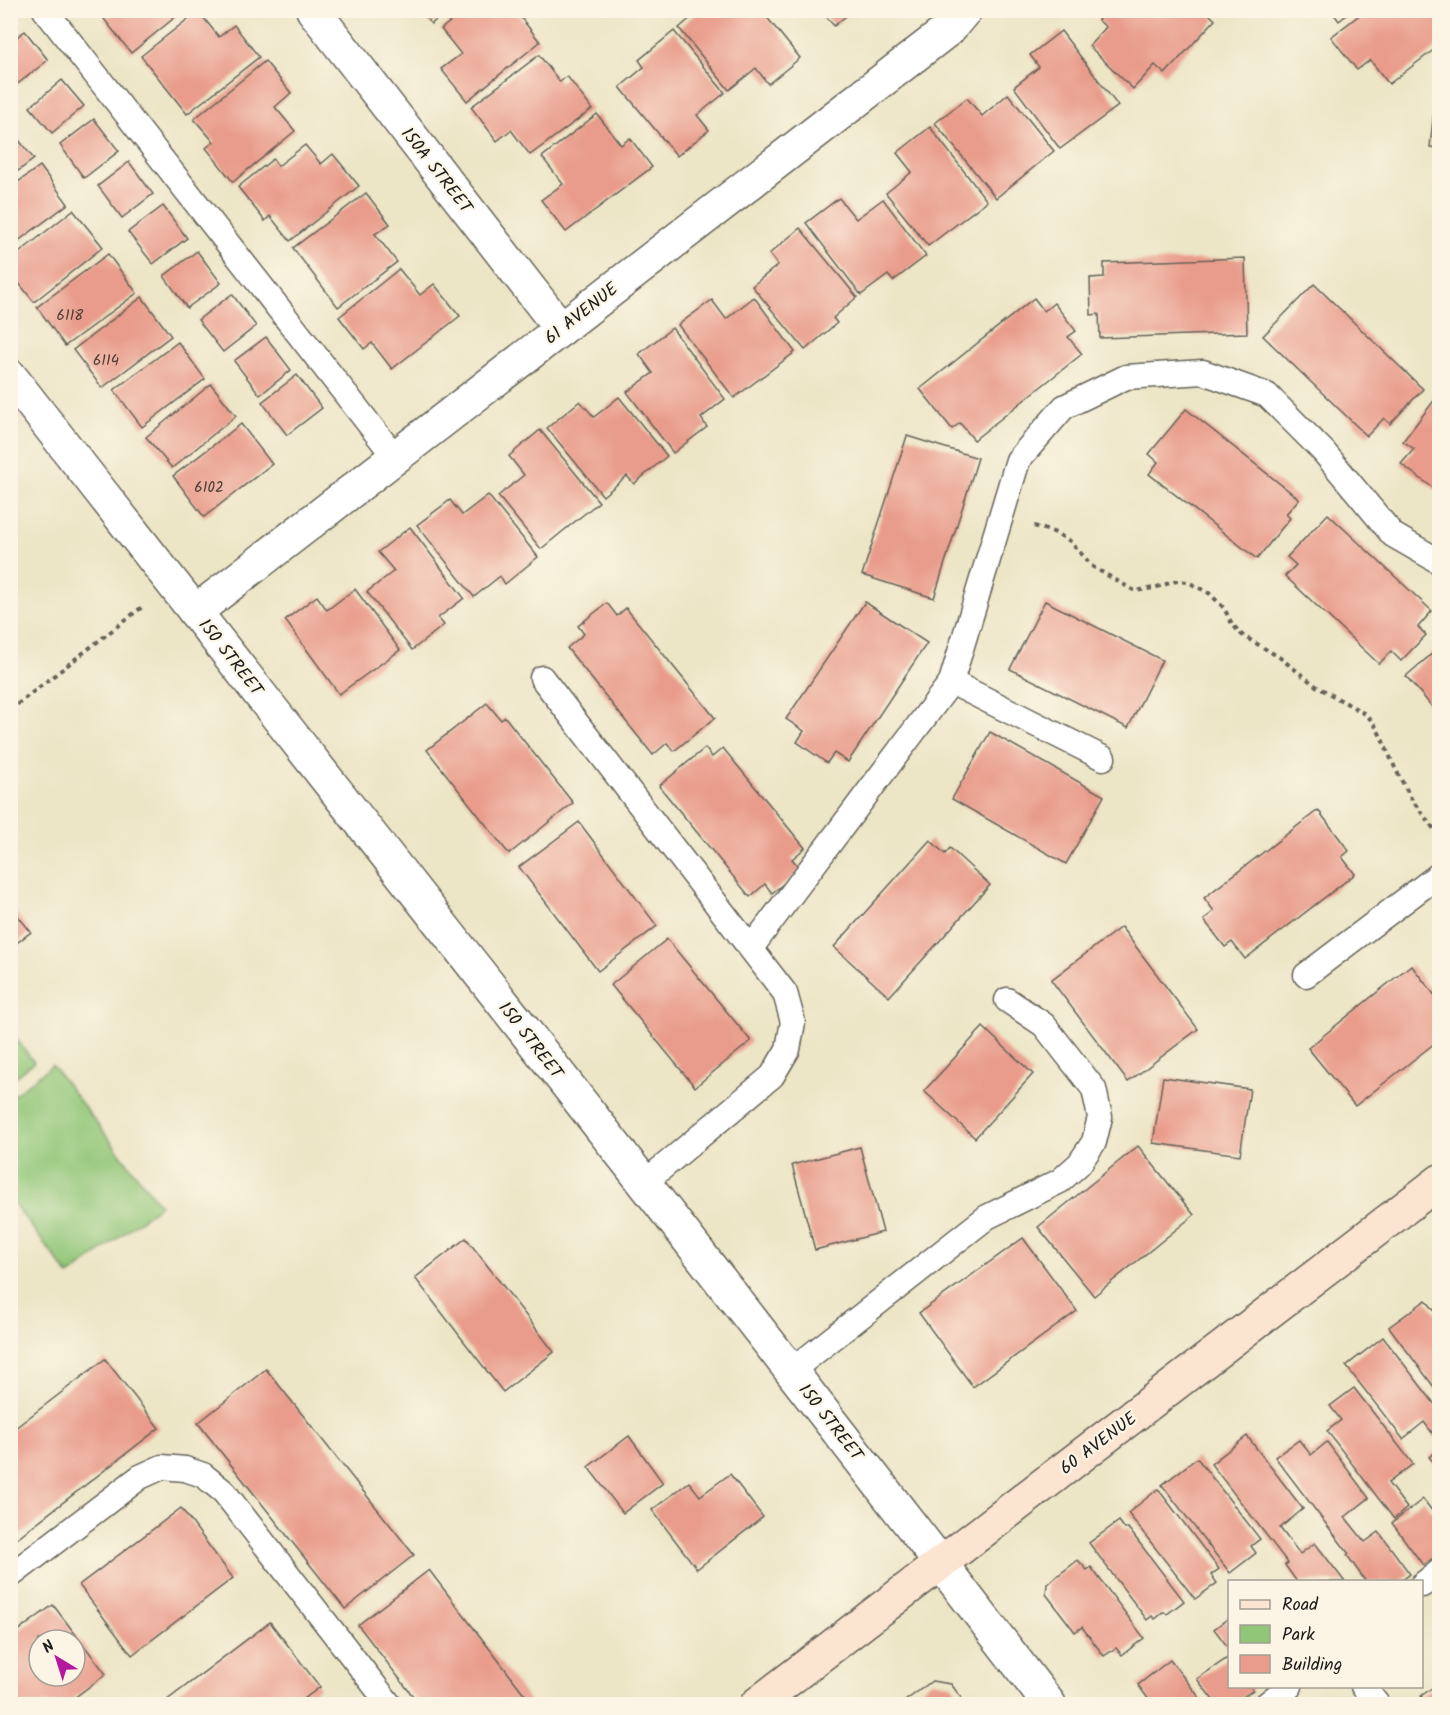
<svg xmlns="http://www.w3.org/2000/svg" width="1450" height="1715" font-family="Kalam,sans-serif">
	<rect width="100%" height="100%" fill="#fcf5e5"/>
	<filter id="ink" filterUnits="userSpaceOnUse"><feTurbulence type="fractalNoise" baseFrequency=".0167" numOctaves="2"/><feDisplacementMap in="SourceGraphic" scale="12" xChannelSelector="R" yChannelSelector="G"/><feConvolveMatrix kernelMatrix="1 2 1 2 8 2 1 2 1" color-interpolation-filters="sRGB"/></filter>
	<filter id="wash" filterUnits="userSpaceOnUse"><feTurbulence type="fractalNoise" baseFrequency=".008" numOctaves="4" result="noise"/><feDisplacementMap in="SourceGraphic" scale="24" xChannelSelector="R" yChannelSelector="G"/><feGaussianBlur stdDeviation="1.35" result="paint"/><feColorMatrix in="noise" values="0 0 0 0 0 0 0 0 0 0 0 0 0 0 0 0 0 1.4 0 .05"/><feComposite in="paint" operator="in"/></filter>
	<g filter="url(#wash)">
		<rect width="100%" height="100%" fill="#ece5c6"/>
		<g fill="#91c678" stroke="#56714a" stroke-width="1.5">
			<polygon points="11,1032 34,1062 11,1080"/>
			<polygon points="52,1065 160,1205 69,1276 11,1200 11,1097"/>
		</g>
		<g id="blocks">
			<g fill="#e99c8b" fill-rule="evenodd">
				<polygon points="110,10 184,10 131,53 104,19 112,13"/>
				<polygon points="420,10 449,10 431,24"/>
				<polygon points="465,10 515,10 540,42 467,101 441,69 461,54 441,29"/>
				<polygon points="700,10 761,10 800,58 768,84 756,68 729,90 679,28"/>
				<polygon points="821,10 853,10 834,26"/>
				<polygon points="1106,10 1205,10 1215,20 1165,74 1155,65 1133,89 1089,46 1106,27 1098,20"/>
				<polygon points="1331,10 1353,10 1339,21"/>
				<polygon points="1366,10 1430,10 1440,23 1440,45 1389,84 1370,60 1357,70 1331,37"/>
				<polygon points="198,11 219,37 234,25 259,57 187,114 141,56"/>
				<polygon points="25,31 48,60 15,86 10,80 10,42"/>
				<polygon points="674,31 725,93 697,115 709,130 677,156 620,87 644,67 639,60"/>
				<polygon points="1061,31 1118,106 1060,149 1014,87 1039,67 1030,55"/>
				<polygon points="539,55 560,82 567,76 592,109 530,155 511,130 497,141 471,107"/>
				<polygon points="265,61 291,93 275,107 295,131 233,182 206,148 214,142 194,119"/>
				<polygon points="1438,72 1440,72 1440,148 1430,147"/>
				<polygon points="62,80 84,106 52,133 30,107"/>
				<polygon points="1008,94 1054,151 996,198 935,123 967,98 982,116"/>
				<polygon points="597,114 621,145 630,138 652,167 566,232 541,200 563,184 542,157"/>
				<polygon points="94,119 119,151 84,178 60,145"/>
				<polygon points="930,127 987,201 928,246 886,193 912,172 897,153"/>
				<polygon points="10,129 34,159 10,177"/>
				<polygon points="305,145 321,164 333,154 359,186 290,241 270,216 265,221 238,187 273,159 278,166"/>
				<polygon points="129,162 153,194 122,218 98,186"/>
				<polygon points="40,166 68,204 10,247 10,188"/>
				<polygon points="366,193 390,224 375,234 397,262 338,307 293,248"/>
				<polygon points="839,198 856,219 883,199 926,256 893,281 888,275 861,295 806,223"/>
				<polygon points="163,206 187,238 153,264 128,232"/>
				<polygon points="73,210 103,247 34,302 10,272 10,260"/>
				<polygon points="800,228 857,297 833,318 837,323 805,350 752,286 778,265 769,254"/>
				<polygon points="197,251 221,283 187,308 164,276"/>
				<polygon points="108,254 137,293 65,346 37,307"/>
				<polygon points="1245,258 1247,333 1100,338 1099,314 1091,315 1090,278 1104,277 1104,263"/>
				<polygon points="399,269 420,295 434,284 460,316 392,369 372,343 364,349 339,317"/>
				<polygon points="1314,284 1423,389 1390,424 1384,418 1367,436 1263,336"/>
				<polygon points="232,294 256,326 223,352 198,320"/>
				<polygon points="142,297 171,336 102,388 73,350"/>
				<polygon points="754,297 795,352 734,398 678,325 712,300 726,319"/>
				<polygon points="1034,298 1044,311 1054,303 1076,331 1068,337 1082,354 974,440 960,423 952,429 920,389"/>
				<polygon points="672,328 725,399 701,418 707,427 673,453 627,392 653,373 639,354"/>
				<polygon points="266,337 291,370 260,395 234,361"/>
				<polygon points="178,342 205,379 142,427 114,390"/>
				<polygon points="297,375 322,408 287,435 262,402"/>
				<polygon points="211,384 236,416 172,468 146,437"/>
				<polygon points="619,397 667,456 634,484 627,476 603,496 547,428 580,401 594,417"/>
				<polygon points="1436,398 1440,401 1440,493 1401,464 1414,449 1403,441"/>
				<polygon points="1186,409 1299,499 1286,514 1290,518 1257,559 1149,474 1158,462 1149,454"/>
				<polygon points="241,424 272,464 204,517 173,476"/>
				<polygon points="540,430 599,502 541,549 498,496 524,475 509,456"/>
				<polygon points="907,436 978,458 934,598 862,575"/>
				<polygon points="488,495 538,557 505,584 500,576 474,597 417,525 450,500 462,515"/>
				<polygon points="1328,514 1432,611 1418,627 1426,635 1401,661 1391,651 1379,664 1285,576 1296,565 1287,557"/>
				<polygon points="410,527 464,598 438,618 444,625 412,650 367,592 394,571 378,552"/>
				<polygon points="355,589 400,650 339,694 285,620 317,596 327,610"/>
				<polygon points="1045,601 1162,660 1128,728 1010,669"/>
				<polygon points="865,602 927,643 848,762 834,753 827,763 797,742 804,731 786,719"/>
				<polygon points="607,603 617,616 626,608 715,718 674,751 667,743 653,755 567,648 584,634 578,626"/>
				<polygon points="1440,647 1440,716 1406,676"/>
				<polygon points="487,703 501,720 505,717 573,803 509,854 427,750"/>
				<polygon points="990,732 1104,796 1066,864 952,799"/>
				<polygon points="705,748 712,757 723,748 805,848 792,859 801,870 772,893 765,884 750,897 659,786"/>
				<polygon points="1318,810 1349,851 1342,857 1355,874 1245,959 1232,942 1225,947 1204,920 1214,911 1204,898"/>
				<polygon points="579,822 657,926 598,971 519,867"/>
				<polygon points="930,840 945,854 950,848 990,885 889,997 834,947"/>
				<polygon points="10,906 31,932 10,948"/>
				<polygon points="1121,927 1198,1029 1128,1082 1051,980"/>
				<polygon points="667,939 751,1041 695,1087 611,985"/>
				<polygon points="1411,965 1440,1002 1440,1039 1355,1106 1308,1048"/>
				<polygon points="983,1027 1033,1074 975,1138 924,1091"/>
				<polygon points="1163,1077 1250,1089 1240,1155 1153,1143"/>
				<polygon points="1138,1146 1194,1215 1094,1296 1038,1227"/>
				<polygon points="860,1147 883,1232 815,1250 792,1165"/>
				<polygon points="466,1238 554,1352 503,1392 415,1278"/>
				<polygon points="1023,1238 1077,1311 973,1387 919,1313"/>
				<polygon points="1426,1300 1440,1318 1440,1395 1389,1327"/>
				<polygon points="1383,1337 1440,1411 1440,1443 1424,1422 1403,1439 1346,1366"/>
				<polygon points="105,1359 159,1428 17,1538 10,1530 10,1432"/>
				<polygon points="266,1369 414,1555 345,1609 198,1423"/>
				<polygon points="1354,1388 1413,1464 1388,1483 1407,1508 1394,1519 1327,1431 1341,1420 1330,1406"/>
				<polygon points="629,1436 663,1483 623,1513 588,1467"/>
				<polygon points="1247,1436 1303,1509 1280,1528 1300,1554 1315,1543 1345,1582 1297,1582 1285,1565 1288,1563 1211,1464"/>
				<polygon points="1299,1440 1311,1455 1327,1442 1369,1498 1345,1517 1365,1542 1379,1532 1410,1574 1400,1582 1366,1582 1347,1555 1349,1554 1275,1457"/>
				<polygon points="1440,1449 1440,1470 1429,1457"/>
				<polygon points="1197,1458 1260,1539 1251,1546 1256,1553 1230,1573 1162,1485"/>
				<polygon points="730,1474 763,1517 697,1569 652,1510 689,1482 700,1496"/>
				<polygon points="1158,1489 1219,1569 1211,1575 1217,1583 1195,1599 1128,1513"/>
				<polygon points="1423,1499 1440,1521 1440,1553 1423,1565 1392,1523"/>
				<polygon points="181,1508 233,1578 132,1655 79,1585"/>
				<polygon points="1119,1521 1125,1529 1128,1528 1184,1601 1167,1614 1164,1612 1155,1619 1152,1616 1147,1620 1089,1543"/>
				<polygon points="1078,1560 1087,1570 1091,1567 1144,1638 1122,1655 1116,1648 1104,1656 1082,1627 1075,1632 1046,1594 1047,1584"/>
				<polygon points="429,1570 532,1704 419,1704 358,1625"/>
				<path d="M53,1605l53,69 -40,30h-56v-67zM39,1640h36v36h-36z"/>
				<polygon points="1230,1617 1230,1650 1214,1629"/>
				<polygon points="270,1622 320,1687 297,1704 162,1704"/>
				<polygon points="1229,1657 1230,1686 1250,1686 1253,1690 1233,1704 1216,1704 1197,1679"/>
				<polygon points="1170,1660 1203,1702 1200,1704 1152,1704 1138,1685"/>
				<polygon points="932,1681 951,1684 965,1703 962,1704 901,1704"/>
				<polygon points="1440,1682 1440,1704 1428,1704 1421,1696"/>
			</g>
		</g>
	</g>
	<g filter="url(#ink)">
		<use href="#blocks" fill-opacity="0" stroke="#656258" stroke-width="1.5"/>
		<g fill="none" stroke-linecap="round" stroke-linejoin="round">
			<g stroke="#656258" stroke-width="27">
				<g id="lane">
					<polyline points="45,10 395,457"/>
					<polyline points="542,678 785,993 793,1022 788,1049 772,1076 644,1183"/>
					<polyline points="951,682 1103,758"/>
					<polyline points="751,948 951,682 1018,460 1064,407 1126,377 1203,372 1267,395 1323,451 1393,535 1440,562"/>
					<polyline points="1306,975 1440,874"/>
					<polyline points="791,1371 987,1217 1060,1181 1079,1164 1094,1142 1100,1117 1094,1089 1044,1025 1007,1000"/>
					<polyline points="10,1576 140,1477 162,1467 185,1469 203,1475 224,1492 389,1704"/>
					<polyline points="1422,1585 1440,1571"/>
					<polyline points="1363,1686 1377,1704"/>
					<polyline points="1267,1704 1290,1686"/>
				</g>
			</g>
			<g stroke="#656258" stroke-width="36">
				<g id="street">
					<polyline points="313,10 561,329"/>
					<path d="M10,376c347,443 697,883 1039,1328"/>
					<polyline points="195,612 949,29 965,10"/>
				</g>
			</g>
			<g stroke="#656258" stroke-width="36">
				<polyline id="secondary" points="757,1704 1440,1181"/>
			</g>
			<g stroke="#656258" stroke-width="4" stroke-dasharray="4.5 4.5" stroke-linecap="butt">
				<polyline points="1034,526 1056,533 1070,541 1093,567 1135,591 1154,588 1176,581 1188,582 1209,593 1224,608 1232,624 1242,635 1279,657 1316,686 1367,715 1377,728 1396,770 1412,800 1440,837"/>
				<polyline points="10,710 142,607"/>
			</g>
			<use href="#lane" stroke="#fff" stroke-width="24"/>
			<use href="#street" stroke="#fff" stroke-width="33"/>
			<use href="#secondary" stroke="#fce5d0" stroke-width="33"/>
		</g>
	</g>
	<g text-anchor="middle" stroke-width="4.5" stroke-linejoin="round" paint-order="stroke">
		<g font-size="15" fill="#4f3c38">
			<text x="70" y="320">6118</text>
			<text x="106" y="365">6114</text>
			<text x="209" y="492">6102</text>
		</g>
		<g font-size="18" fill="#1c1c1c" stroke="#fcf5e5">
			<text transform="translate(437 170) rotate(52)" y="6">150A STREET</text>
			<text transform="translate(581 313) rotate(-38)" y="6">61 AVENUE</text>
			<text transform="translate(231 657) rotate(52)" y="6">150 STREET</text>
			<text transform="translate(531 1040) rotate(52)" y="6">150 STREET</text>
			<text transform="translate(831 1422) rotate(52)" y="6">150 STREET</text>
			<text transform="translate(1098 1443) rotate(-37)" y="6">60 AVENUE</text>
		</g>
	</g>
	<rect width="1450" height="1715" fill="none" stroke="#fcf5e5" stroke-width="36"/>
	<rect x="1228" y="1580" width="195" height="108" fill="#fcf5e5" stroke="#a29e95" stroke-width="1.5"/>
	<rect x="1240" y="1600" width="30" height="9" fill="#fce5d0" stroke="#a29e95" stroke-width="1.5"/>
	<text x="1282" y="1610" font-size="18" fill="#1c1c1c">Road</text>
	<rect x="1240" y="1625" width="30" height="18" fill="#91c678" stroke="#a29e95" stroke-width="1.5"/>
	<text x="1282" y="1640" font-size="18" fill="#1c1c1c">Park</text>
	<rect x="1240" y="1655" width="30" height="18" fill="#e99c8b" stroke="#a29e95" stroke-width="1.5"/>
	<text x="1282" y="1670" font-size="18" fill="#1c1c1c">Building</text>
	<g transform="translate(57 1658) rotate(322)"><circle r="28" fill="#fcf5e5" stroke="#a29e95" stroke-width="1.5"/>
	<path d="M0-4.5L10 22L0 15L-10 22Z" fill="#b5179e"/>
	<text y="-9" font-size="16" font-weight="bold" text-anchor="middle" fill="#1c1c1c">N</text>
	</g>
</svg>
